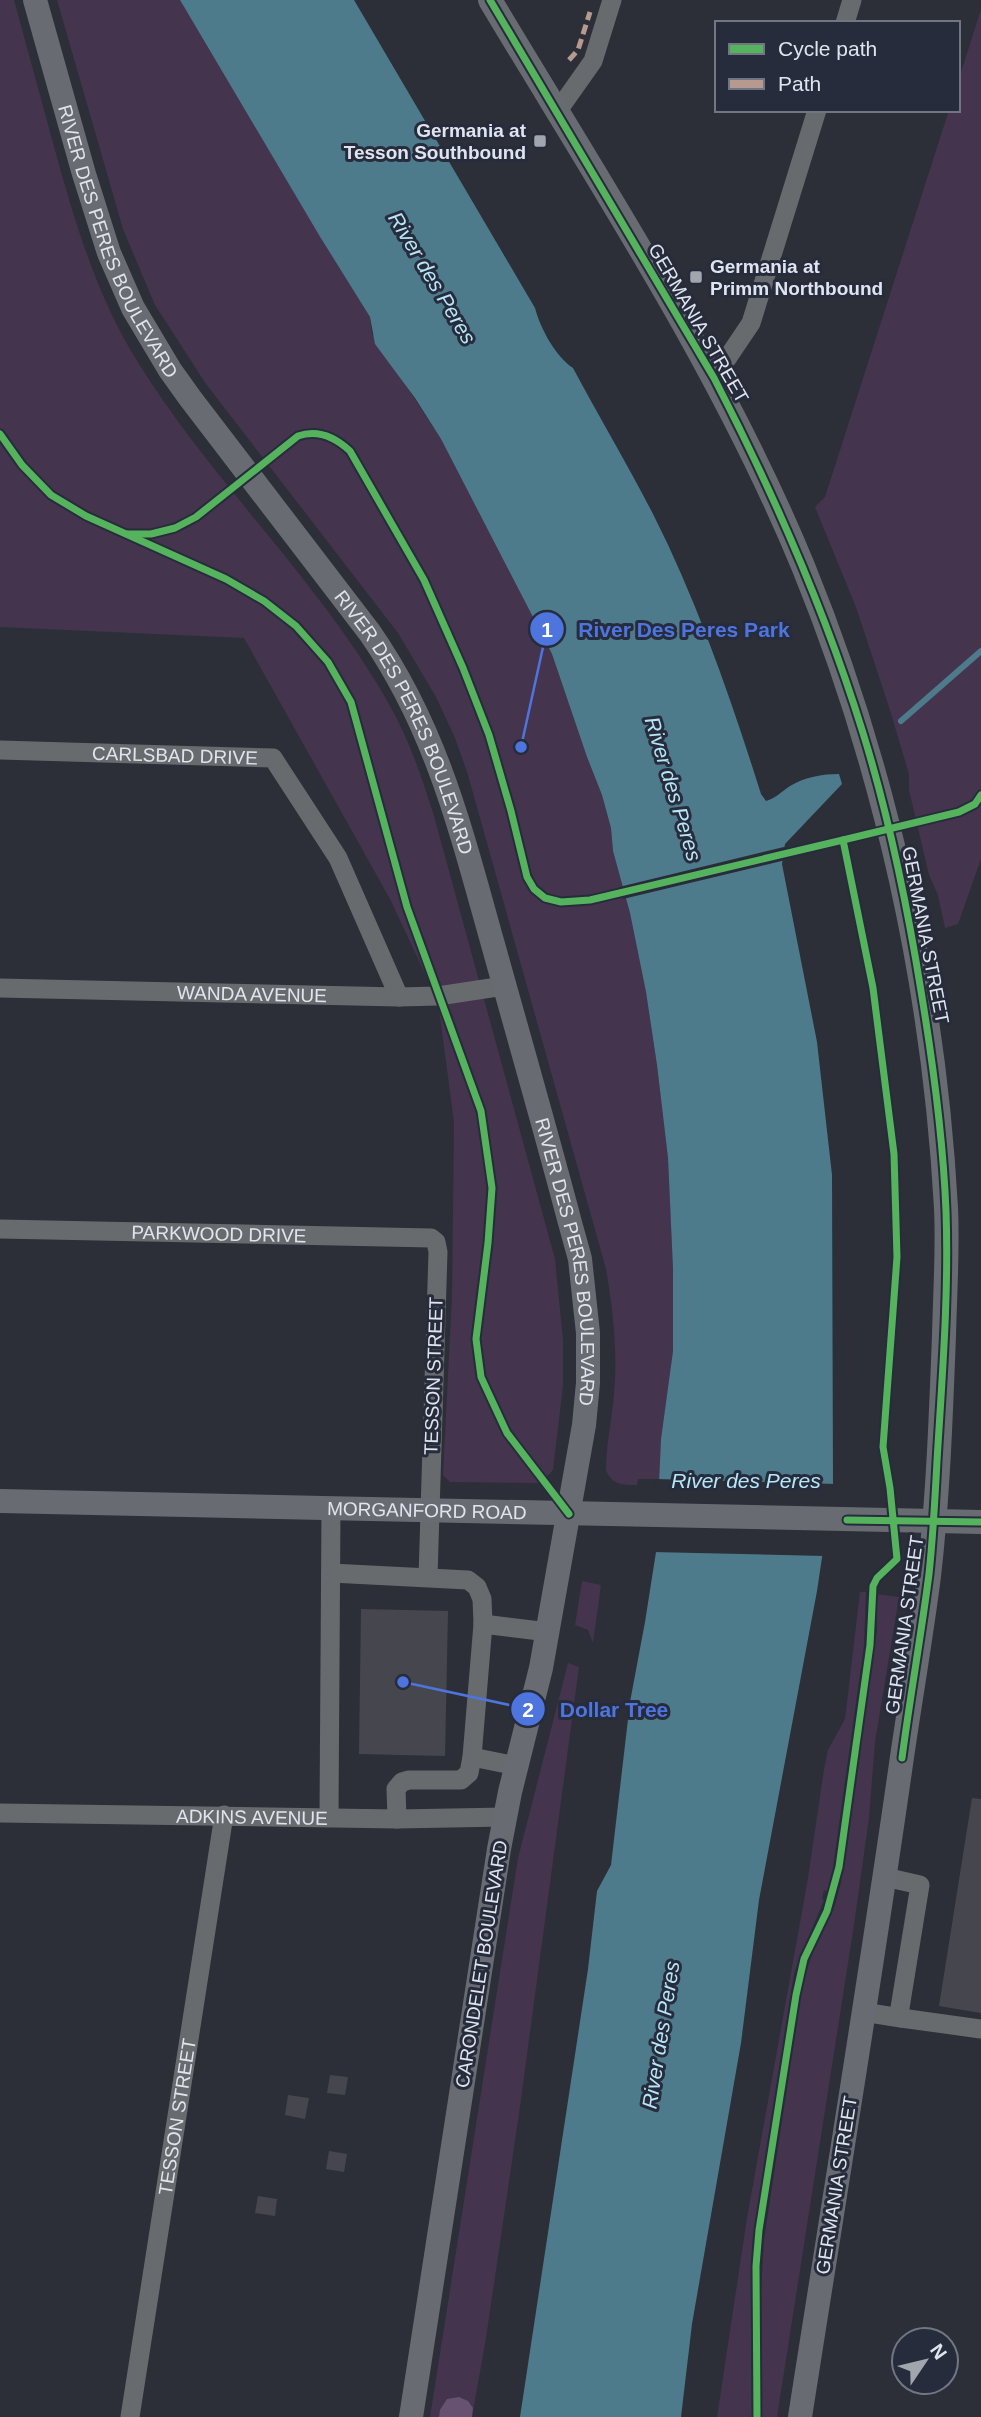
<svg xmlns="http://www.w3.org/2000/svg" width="981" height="2417" font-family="Helvetica,sans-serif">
	<rect width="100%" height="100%" fill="#2c2f37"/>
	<g fill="#45344d">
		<path d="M0,0h14c13,48 26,95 39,143 21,76 43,153 86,221 74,119 181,217 250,340 20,35 33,74 45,112l121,443 8,81v46l-10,84 -9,10 -7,3 -87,-1 -7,-7 9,-180 2,-173 -15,-113 -10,-27 -39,-83 -146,-261 -244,-11z"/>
		<path d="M57,0h123l139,234 51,83 2,17 69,105 111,215 35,103 15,38 9,33 2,23 17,62 16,79 11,73 11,93 5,111v82l-12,88 -1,40h-22l-1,6c-15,0 -25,0 -31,-15 0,-25 6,-51 8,-76 4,-42 -1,-84 -8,-125l-138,-494 -13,-37 -19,-41 -38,-64 -192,-249 -51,-79 -32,-76z"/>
		<polygon points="981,9 981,859 958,924 945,928 938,895 929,875 909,790 909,774 889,707 856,607 815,507 825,497 949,110 958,110 958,82"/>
		<polygon points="582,1581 601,1585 593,1643 588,1630 575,1625"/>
		<polygon points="860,1592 866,1592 864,1645 833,1868 827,1891 824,1890 822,1899 824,1900 798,1962 794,1974 753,2236 751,2277 752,2417 717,2417 747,2218 808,1878 824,1769 828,1750 845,1719"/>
		<polygon points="876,1594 899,1597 875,1742 869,1818 854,1925 777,2417 762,2417 761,2292 764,2240 803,1982 812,1954 834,1908 841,1883 877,1630"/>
		<polygon points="568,1663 579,1667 520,2107 486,2338 472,2417 430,2417 518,1858"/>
	</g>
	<polygon fill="#675272" points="459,2397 468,2401 473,2408 472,2417 439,2417 440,2410 447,2399"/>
	<path fill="#4d7b8c" d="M180,0h174l181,308c5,20 21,49 38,60 26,49 55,97 80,146 45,89 78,185 108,280l5,7c10,-3 15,-9 24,-15 15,-9 32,-12 49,-12l3,10 -57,60 -3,20 35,178 15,133 1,309 -16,107 -58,309 -18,143 -49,281 -11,93h-161l68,-448 9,-78 14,-26 19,-163 15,-80 11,-70 5,-113 12,-88v-82l-5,-111 -11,-93 -11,-73 -16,-79 -17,-62 -2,-23 -9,-33 -15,-38 -35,-103 -111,-215 -26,-41 -40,-54 -5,-27 -51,-82z"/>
	<g fill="#2c2f37">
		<polygon points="788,846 786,860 623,899 619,887"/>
		<polygon points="656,1479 837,1484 825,1556 652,1552"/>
	</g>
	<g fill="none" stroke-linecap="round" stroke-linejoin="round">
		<polyline stroke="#4d7b8c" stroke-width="6" points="901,721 981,651"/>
	</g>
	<g fill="#46474e">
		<polygon points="361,1609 448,1611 445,1756 359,1754"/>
		<polygon points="972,1798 981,1799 981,2013 939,2006"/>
		<polygon points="330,2075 348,2077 345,2095 327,2093"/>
		<polygon points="288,2095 309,2098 305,2119 285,2115"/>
		<polygon points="329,2151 347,2154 344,2172 326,2169"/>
		<polygon points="258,2196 277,2199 275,2216 255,2213"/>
	</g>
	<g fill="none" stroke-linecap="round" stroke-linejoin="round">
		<g stroke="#686b6e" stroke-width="19">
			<polyline points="845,23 852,0"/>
			<polyline points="557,112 593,61 612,0"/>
			<polyline points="714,378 751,323 817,110"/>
			<path id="s1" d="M0,750l273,8 65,100 61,139"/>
			<path id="s2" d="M0,988l399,9 39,-1 66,-10"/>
			<path id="s3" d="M0,1229l431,9 5,4 2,10 -10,325"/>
			<polyline points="331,1573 468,1580 477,1587 482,1599 483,1624 472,1757 469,1773 461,1780 409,1780 402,1782 396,1789 397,1819"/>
			<polyline points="483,1624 548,1632"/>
			<polyline points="472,1757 517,1766"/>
			<path id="s4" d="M0,1813l397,6 108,-2"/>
			<polyline points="329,1817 331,1508"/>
			<polyline points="885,1877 920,1885 899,2014 901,2018 981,2029"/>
			<polyline points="863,2012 901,2018"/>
			<path id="s5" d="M130,2417l94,-602"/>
		</g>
		<g stroke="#686c72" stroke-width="24">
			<path id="s6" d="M35,0l49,174 25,79 24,55 37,62 20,28 180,235c68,98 92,202 124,315 25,90 51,180 75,271l11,40 8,74v50l-4,42 -43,243 -31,124 -11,57 -88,568"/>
			<path d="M490,0c110,184 231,367 313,566 83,203 131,423 143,642 2,42 -1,85 -2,127 -3,80 -6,162 -15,241 -8,63 -19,125 -28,188 -31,218 -67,435 -101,653"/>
			<path id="s7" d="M0,1501l981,21"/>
		</g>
		<polyline stroke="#b69a8f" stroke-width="5" stroke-dasharray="10 5" stroke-linecap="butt" points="569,60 578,50 590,12"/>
		<g stroke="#272c3c" stroke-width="11">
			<g id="cycleway">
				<path d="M490,0l224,378c59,114 111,232 149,355 26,84 44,171 58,258 12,72 22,146 25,220 3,83 -4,167 -9,250 -2,38 -4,76 -8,113 -8,62 -19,123 -27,184"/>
				<polyline points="0,434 22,465 51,495 86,516 226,579 264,601 296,626 328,662 351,702 407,907 481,1111 492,1188 488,1243 476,1339 481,1377 507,1433 569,1514"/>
				<path d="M127,534h24l24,-6 21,-11 102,-81c20,-7 37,1 52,15l74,129 39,88 26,67 22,76 16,66 7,12 11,9 16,4 29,-2 253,-60 30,148 21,166 3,103 -14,190 7,41 7,71 -20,19 -4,8 -3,59 -31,222 -12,44 -23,48 -8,36 -37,235 -3,36 1,151"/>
				<polyline points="843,840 959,812 975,804 981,795"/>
				<polyline points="847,1520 981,1522"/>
			</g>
		</g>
		<use href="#cycleway" stroke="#56b35d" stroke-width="7"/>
	</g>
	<g fill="#a1a5ae" stroke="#272c3c" stroke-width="2.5">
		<rect x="533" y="134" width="14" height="14" rx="3.5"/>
		<rect x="689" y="270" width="14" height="14" rx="3.5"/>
	</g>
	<g text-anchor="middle" stroke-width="6" stroke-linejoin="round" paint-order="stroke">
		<g font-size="19" font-weight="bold" fill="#e0e4ee" stroke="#272c3c" text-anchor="end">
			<text x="526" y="137">Germania at<tspan x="526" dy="22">Tesson Southbound</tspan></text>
			<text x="710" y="273" text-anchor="start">Germania at<tspan x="710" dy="22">Primm Northbound</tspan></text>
		</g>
		<g font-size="19" fill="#e0e4ee" stroke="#272c3c">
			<text dy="7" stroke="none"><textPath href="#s6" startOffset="256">RIVER DES PERES BOULEVARD</textPath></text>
			<text transform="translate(699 323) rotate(60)" y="7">GERMANIA STREET</text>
			<text dy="7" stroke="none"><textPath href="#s6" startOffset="822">RIVER DES PERES BOULEVARD</textPath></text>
			<text dy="7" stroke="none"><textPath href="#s1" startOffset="175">CARLSBAD DRIVE</textPath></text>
			<text transform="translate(926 935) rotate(79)" y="7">GERMANIA STREET</text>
			<text dy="7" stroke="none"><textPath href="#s2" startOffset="252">WANDA AVENUE</textPath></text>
			<text dy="7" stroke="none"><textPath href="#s3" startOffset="219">PARKWOOD DRIVE</textPath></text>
			<text dy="7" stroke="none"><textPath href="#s6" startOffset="1390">RIVER DES PERES BOULEVARD</textPath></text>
			<text transform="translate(433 1376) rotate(-88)" y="7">TESSON STREET</text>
			<text dy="7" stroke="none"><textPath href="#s7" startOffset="427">MORGANFORD ROAD</textPath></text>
			<text transform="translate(904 1625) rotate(-82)" y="7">GERMANIA STREET</text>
			<text dy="7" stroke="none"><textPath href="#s4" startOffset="252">ADKINS AVENUE</textPath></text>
			<text transform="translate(481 1964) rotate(-81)" y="7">CARONDELET BOULEVARD</text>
			<text dy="7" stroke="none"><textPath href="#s5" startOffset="304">TESSON STREET</textPath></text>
			<text transform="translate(836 2185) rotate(-81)" y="7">GERMANIA STREET</text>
		</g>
		<g font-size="21" font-style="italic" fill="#b6e6f7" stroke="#272c3c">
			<text transform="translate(432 278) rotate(59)" y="7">River des Peres</text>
			<text transform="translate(673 789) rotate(73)" y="7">River des Peres</text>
			<text x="746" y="1488">River des Peres</text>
			<text transform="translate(661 2035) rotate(-81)" y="7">River des Peres</text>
		</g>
	</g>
	<path fill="none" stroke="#4e74de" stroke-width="2.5" d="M521 747L547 629M403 1682L528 1709"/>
	<g fill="#4e74de" stroke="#272c3c" stroke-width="2.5">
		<circle cx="521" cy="747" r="7"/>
		<circle cx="403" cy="1682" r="7"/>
		<circle cx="547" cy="629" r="18"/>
		<circle cx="528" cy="1709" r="18"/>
	</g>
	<g font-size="21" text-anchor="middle" font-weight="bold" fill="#fff">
		<text x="547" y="637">1</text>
		<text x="528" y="1717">2</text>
	</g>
	<g font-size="21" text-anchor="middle" font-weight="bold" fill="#4e74de" stroke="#272c3c" stroke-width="6" stroke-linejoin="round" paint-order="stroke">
		<text x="684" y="637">River Des Peres Park</text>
		<text x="614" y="1717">Dollar Tree</text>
	</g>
	<rect x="715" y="21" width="245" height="91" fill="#272c3c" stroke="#717683" stroke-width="2"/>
	<rect x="729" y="44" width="35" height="10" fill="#56b35d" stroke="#717683" stroke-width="2"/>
	<text x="778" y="56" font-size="21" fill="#e0e4ee">Cycle path</text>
	<rect x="729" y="79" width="35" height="10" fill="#b69a8f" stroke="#717683" stroke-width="2"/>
	<text x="778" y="91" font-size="21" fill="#e0e4ee">Path</text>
	<g transform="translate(925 2361) rotate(55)"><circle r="33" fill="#272c3c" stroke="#717683" stroke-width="2"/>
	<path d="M0-5L12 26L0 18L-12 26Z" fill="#a1a5ae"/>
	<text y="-10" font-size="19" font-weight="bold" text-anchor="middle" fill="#e0e4ee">N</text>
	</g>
</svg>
